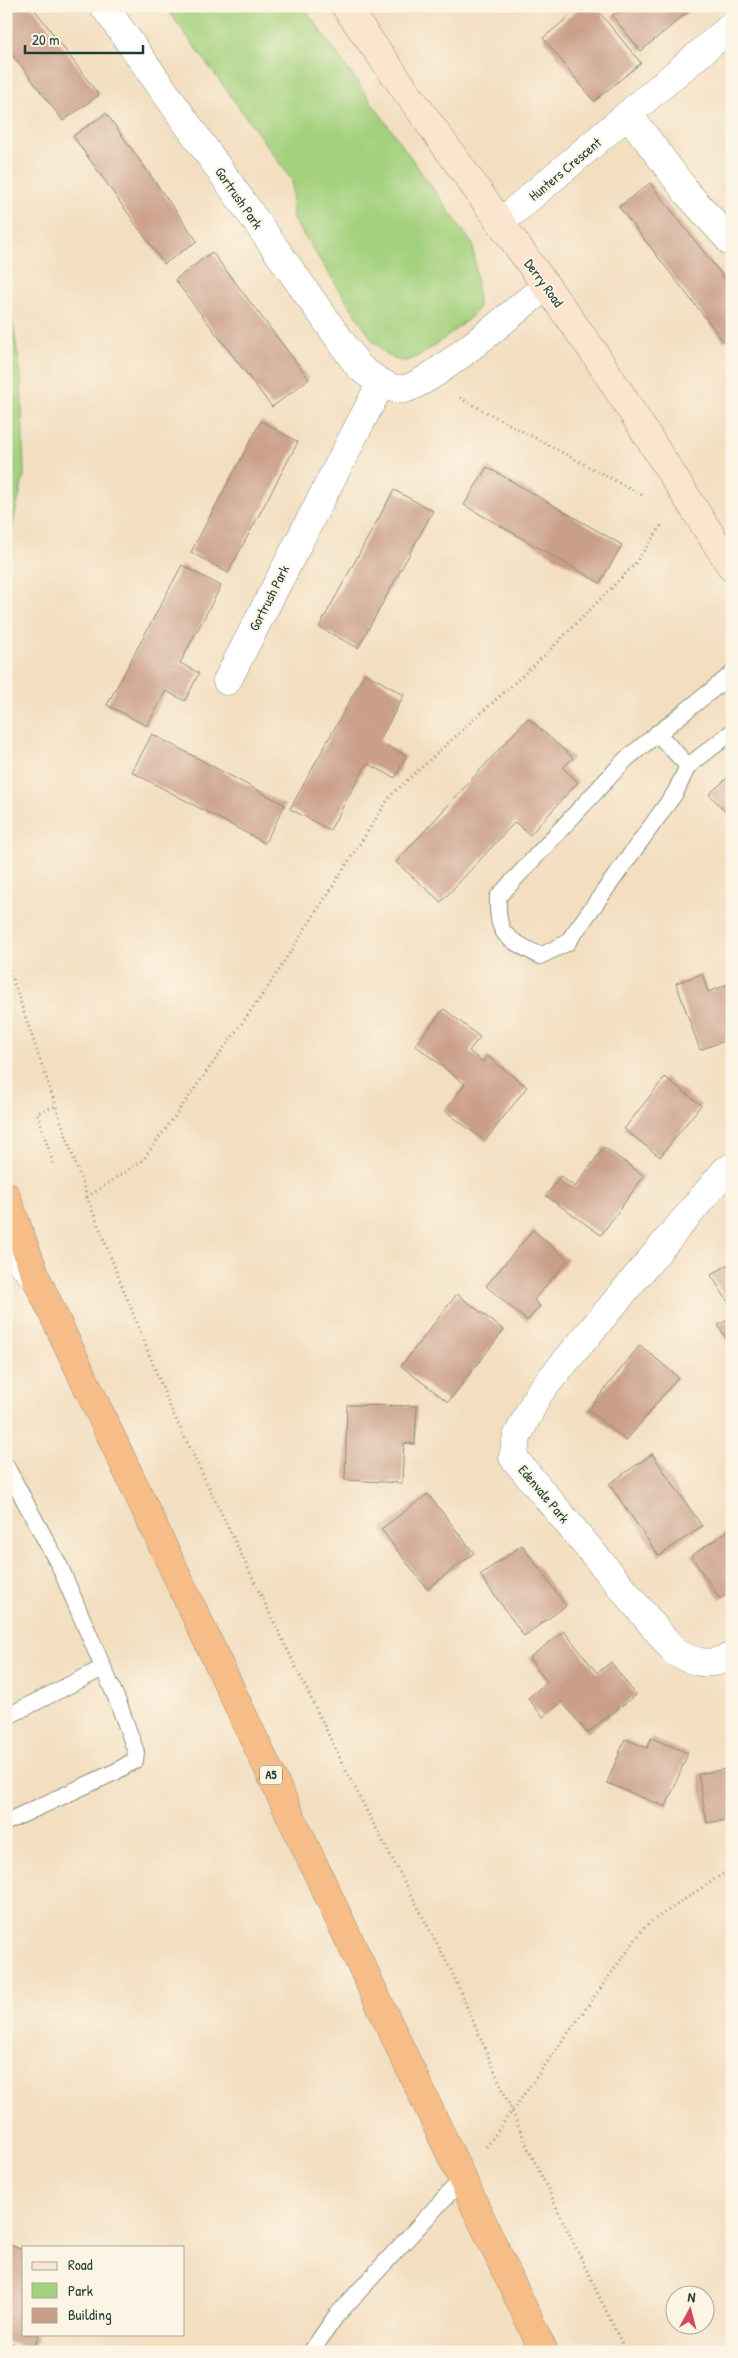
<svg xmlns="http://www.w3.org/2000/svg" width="738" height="2358" font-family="'Patrick Hand',sans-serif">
	<rect width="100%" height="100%" fill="#fcf5e5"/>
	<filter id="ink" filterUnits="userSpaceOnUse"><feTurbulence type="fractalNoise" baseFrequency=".02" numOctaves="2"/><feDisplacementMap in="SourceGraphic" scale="10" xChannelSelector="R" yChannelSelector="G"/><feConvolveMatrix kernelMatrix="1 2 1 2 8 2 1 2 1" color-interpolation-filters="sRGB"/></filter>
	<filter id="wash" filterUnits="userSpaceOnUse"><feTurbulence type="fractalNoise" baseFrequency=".0096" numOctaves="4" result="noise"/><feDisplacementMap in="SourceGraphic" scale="20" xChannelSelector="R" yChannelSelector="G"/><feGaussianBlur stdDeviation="1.12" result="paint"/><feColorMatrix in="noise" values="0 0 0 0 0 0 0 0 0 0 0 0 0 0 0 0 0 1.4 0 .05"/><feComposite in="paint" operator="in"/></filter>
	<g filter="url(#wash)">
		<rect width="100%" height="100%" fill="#f3dec0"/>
		<g fill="#a4d17e" stroke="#628759">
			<path d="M165,6h138l170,239 5,52v11l-7,9c-15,11 -50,44 -68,44 -12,0 -22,-12 -29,-19l-81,-123 -1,-39z"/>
			<polygon points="6,308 11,313 21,374 24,475 6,555"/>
		</g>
		<g id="blocks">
			<g fill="#ca9f89">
				<polygon points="6,6 32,6 99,95 63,121 6,46"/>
				<polygon points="582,6 594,6 641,63 594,101 543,38"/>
				<polygon points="624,6 686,6 689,11 641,51 612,16"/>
				<polygon points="106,113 197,241 164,264 73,136"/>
				<polygon points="650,183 732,288 732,336 724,342 619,207"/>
				<polygon points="212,252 309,379 272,407 175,280"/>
				<polygon points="261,421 298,442 228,573 191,552"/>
				<polygon points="487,467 622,545 600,583 464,505"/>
				<polygon points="394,490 433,511 358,648 319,627"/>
				<polygon points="182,565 221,586 180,663 199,673 185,701 166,691 147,726 107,705"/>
				<polygon points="365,673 404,695 379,741 406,756 395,778 367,763 330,830 290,809"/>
				<polygon points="528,718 573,758 563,768 578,782 530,835 515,822 441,902 396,862"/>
				<polygon points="152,734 285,805 265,843 132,772"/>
				<polygon points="732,774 732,819 709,794"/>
				<polygon points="702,974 708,992 732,983 732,1038 700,1050 676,983"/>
				<polygon points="444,1009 480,1037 469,1051 483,1062 487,1056 527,1087 485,1141 445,1111 465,1084 415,1045"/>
				<polygon points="665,1077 701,1105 660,1157 624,1129"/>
				<polygon points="604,1147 644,1176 601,1235 546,1196 560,1176 575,1187"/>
				<polygon points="533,1230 568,1260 534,1300 540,1306 527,1321 486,1286"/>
				<polygon points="732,1262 732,1308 711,1275"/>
				<polygon points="457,1294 504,1330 448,1402 401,1366"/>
				<polygon points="732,1318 732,1348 718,1325"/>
				<polygon points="640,1345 678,1377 626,1441 588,1410"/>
				<polygon points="347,1405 417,1406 415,1444 404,1443 402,1483 345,1480"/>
				<polygon points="652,1454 702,1526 659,1556 609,1484"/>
				<polygon points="428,1494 474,1553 427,1589 381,1529"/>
				<polygon points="732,1528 732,1591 720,1599 691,1556"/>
				<polygon points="522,1545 566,1606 524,1636 480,1575"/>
				<polygon points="564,1631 597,1673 611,1662 636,1695 587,1733 562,1702 543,1717 528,1698 547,1682 529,1658"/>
				<polygon points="651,1738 688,1753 666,1807 607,1783 625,1739 647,1748"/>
				<polygon points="732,1768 732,1819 707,1823 698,1774"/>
				<polygon points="6,2244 24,2250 24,2334 39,2334 33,2351 6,2341"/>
			</g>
		</g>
	</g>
	<g filter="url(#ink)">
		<use href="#blocks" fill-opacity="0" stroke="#898e7a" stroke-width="1"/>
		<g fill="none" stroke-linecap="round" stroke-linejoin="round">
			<g stroke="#898e7a" stroke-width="18">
				<g id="service">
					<path d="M732,674l-106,85 -128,138c-2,41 10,41 42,59l27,-13 108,-150 13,-27 44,-34"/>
					<polyline points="657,733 688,766"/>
					<polyline points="6,1466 60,1567 118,1702 136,1752 135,1760 115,1772 6,1822"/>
					<polyline points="6,1717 103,1668"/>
					<polyline points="311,2352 336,2316 462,2179"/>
				</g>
			</g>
			<g stroke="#898e7a" stroke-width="29">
				<g id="minor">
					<path d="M104,6l255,361c12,9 29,24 44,22 25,-2 117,-83 143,-103"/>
					<polyline points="629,115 688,194 732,243"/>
					<polyline points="501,222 732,26"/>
					<polyline points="227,681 381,383"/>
					<path d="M732,1167l-7,4 -186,222 -22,44 -4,20 163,196c21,10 34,14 56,3"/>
					<polyline points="6,1246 37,1280"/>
				</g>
			</g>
			<g stroke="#898e7a" stroke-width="29">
				<polyline id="secondary" points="345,6 595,354 732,568"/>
			</g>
			<g stroke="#898e7a" stroke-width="29">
				<polyline id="trunk" points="6,1196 37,1280 544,2352"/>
			</g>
			<g stroke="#898e7a" stroke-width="3" stroke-dasharray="1 4" stroke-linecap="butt">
				<polyline points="460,398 642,495"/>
				<polyline points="6,960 87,1197 170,1407 350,1779 452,1972 527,2146 626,2352"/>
				<polyline points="53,1163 37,1113 56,1106"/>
				<polyline points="87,1197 143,1160 268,987 391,795 544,656 634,565 663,523"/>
				<polyline points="486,2147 646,1925 732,1868"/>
			</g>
			<use href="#service" stroke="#fff" stroke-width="16"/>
			<use href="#minor" stroke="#fff" stroke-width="28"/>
			<use href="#secondary" stroke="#fce5cf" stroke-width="28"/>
			<use href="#trunk" stroke="#f7bd88" stroke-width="28"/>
		</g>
	</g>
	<g text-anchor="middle" stroke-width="4" stroke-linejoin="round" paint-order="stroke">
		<rect fill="#fcf5e5" stroke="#617469" stroke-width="1" x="260" y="1765.5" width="22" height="19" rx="4"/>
		<g font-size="12" font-weight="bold" fill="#1f3d34">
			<text x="271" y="1779">A5</text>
		</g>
		<g font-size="14" fill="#1f3d34" stroke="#fcf5e5">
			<text transform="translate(565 169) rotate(-40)" y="5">Hunters Crescent</text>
			<text transform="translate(239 198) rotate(55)" y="5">Gortrush Park</text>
			<text transform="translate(544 283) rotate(54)" y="5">Derry Road</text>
			<text transform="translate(269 598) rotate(-63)" y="5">Gortrush Park</text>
			<text transform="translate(544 1494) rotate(50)" y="5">Edenvale Park</text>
		</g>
	</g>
	<rect width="738" height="2358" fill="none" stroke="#fcf5e5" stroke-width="25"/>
	<rect x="22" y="2246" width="162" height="90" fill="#fcf5e5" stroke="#a4ab9e"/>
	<rect x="32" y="2262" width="25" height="8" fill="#fce5cf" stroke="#a4ab9e"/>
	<text x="68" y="2270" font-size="15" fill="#1f3d34">Road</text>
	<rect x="32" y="2283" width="25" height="15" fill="#a4d17e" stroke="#a4ab9e"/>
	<text x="68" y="2296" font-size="15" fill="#1f3d34">Park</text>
	<rect x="32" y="2308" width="25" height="15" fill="#ca9f89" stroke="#a4ab9e"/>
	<text x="68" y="2320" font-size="15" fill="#1f3d34">Building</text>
	<g transform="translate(690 2310) rotate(7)"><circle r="24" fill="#fcf5e5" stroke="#a4ab9e"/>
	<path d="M0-4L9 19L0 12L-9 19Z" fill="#d1495b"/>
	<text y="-8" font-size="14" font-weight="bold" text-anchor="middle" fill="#1f3d34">N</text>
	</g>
	<path d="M25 45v8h118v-8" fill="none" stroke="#1f3d34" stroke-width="2.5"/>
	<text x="32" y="45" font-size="15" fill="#1f3d34" stroke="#fcf5e5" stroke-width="4" paint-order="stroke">20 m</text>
</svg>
